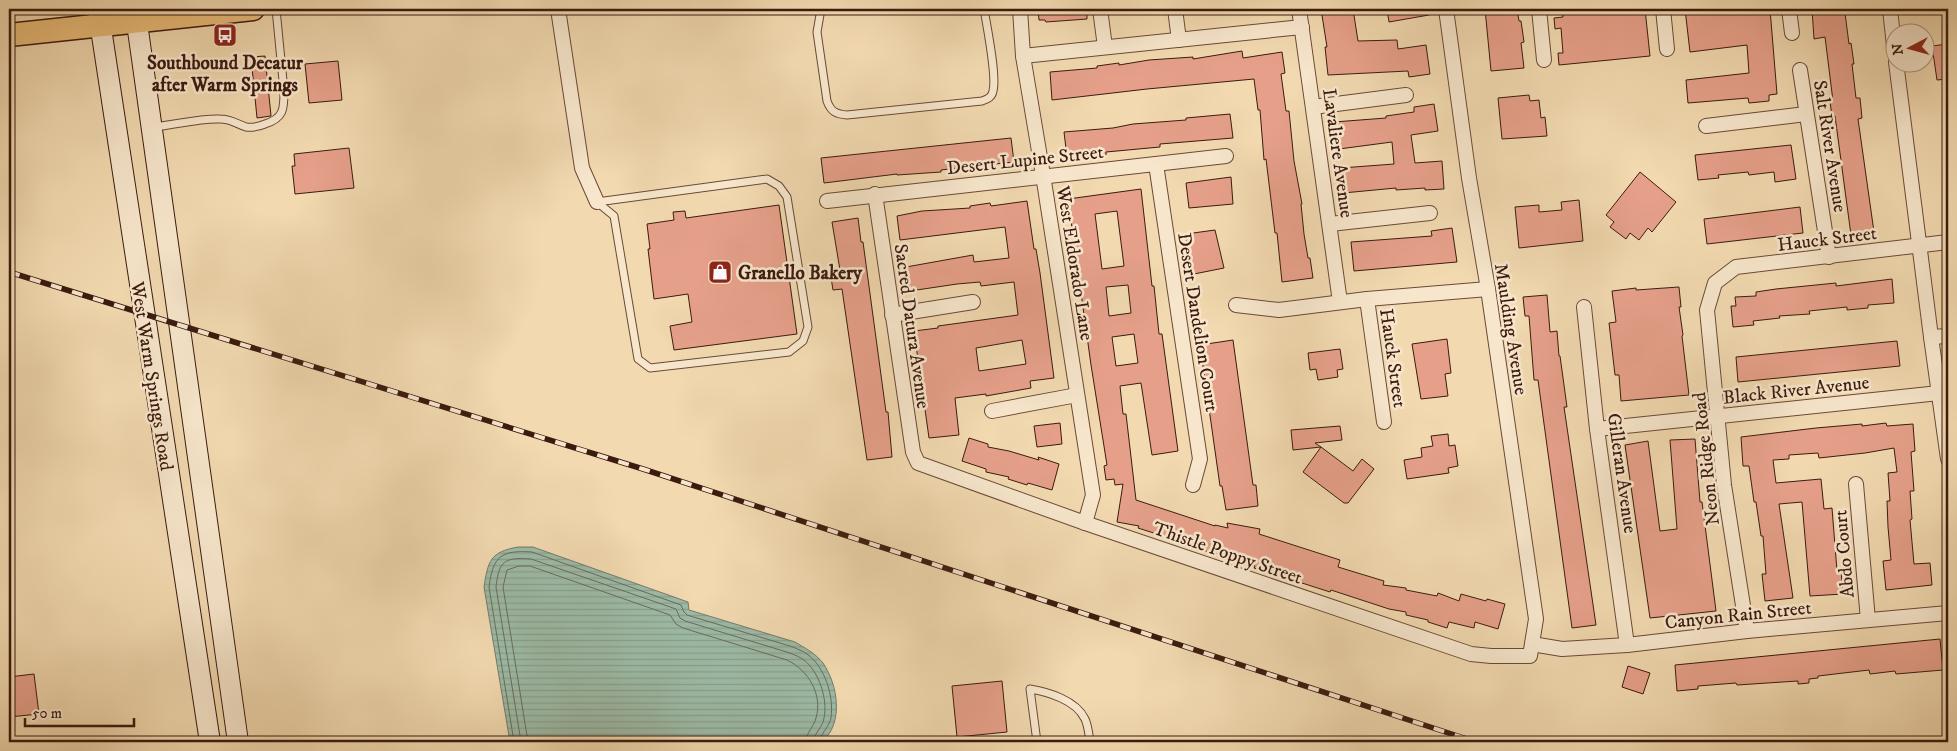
<svg xmlns="http://www.w3.org/2000/svg" width="1957" height="751" font-family="'IM FELL DW Pica',serif">
	<defs>
		<pattern id="water-rules" width="6" height="5" patternUnits="userSpaceOnUse" patternTransform="scale(1.25)"><rect width="6" height="5" fill="#9cbba7"/><path d="M0 2.5h6" fill="none" stroke="#87a08f"/></pattern>
	</defs>
	<rect width="100%" height="100%" fill="#f2d9b0"/>
	<filter id="stains"><feTurbulence type="fractalNoise" baseFrequency=".004" numOctaves="4"/><feColorMatrix values="0 0 0 0 .2 0 0 0 0 .09 0 0 0 0 .02 0 0 0 .5 -.17"/></filter>
	<radialGradient id="worn" r=".72"><stop offset=".6" stop-color="#630" stop-opacity="0"/><stop offset="1" stop-color="#630" stop-opacity=".3"/></radialGradient>
	<path fill="url(#water-rules)" stroke="#757b6a" d="M518,547h15l155,55 1,8 106,32c10,6 20,11 28,21 15,22 21,60 -1,79h-312l-26,-155c4,-26 6,-35 34,-40z"/>
	<g fill="none" stroke-linecap="round" stroke-linejoin="round">
		<g stroke="#6c6b5b" stroke-width="1">
			<path d="M514,742l-25,-155c4,-31 12,-37 43,-35l149,53 3,7 3,3 106,32c4,2 10,4 14,7 18,13 27,42 24,64 -2,9 -11,16 -11,24"/>
			<path d="M521,742l-25,-155c3,-26 8,-30 35,-28l145,50 4,9 5,3 105,32c5,2 10,4 14,7 15,12 24,39 20,58 -1,9 -10,15 -11,24"/>
			<path d="M528,742l-25,-155 4,-17 12,-4h11l140,49 6,9 7,4 104,32c21,10 36,34 29,58 -2,9 -10,14 -10,24"/>
		</g>
	</g>
	<g fill="#e6a08a" stroke="#3b1b0f" fill-rule="evenodd">
		<polygon points="1038,9 1087,9 1087,19 1046,22 1045,20 1039,20"/>
		<polygon points="1321,9 1353,9 1358,41 1397,40 1398,49 1426,45 1430,74 1409,77 1408,71 1328,75 1325,47 1327,47"/>
		<polygon points="1387,9 1428,9 1429,15 1389,22"/>
		<polygon points="1485,9 1517,9 1519,21 1521,21 1524,42 1521,43 1524,68 1491,71"/>
		<polygon points="1562,9 1645,9 1650,56 1559,65 1558,53 1563,53 1561,28 1555,29 1554,18 1563,17"/>
		<polygon points="1685,9 1770,9 1777,94 1769,95 1769,101 1749,103 1748,98 1688,103 1686,80 1749,73 1747,45 1690,52"/>
		<polygon points="1812,9 1844,9 1845,13 1849,44 1851,43 1854,64 1852,64 1856,98 1860,98 1862,118 1858,119 1874,232 1851,235 1835,116 1832,117 1830,101 1833,101 1825,37 1814,39"/>
		<polygon points="1948,44 1948,79 1937,80 1932,46"/>
		<polygon points="1242,51 1243,58 1282,52 1285,73 1281,74 1286,111 1289,111 1294,161 1302,204 1301,204 1304,234 1308,258 1310,258 1313,278 1282,282 1277,233 1275,233 1266,159 1264,160 1260,110 1258,110 1254,79 1147,89 1052,100 1050,72 1097,68 1097,66 1119,63 1119,65 1149,60 1193,57 1193,59"/>
		<polygon points="265,56 271,116 257,118 251,57"/>
		<polygon points="338,61 342,100 309,103 305,64"/>
		<polygon points="1529,95 1530,101 1539,100 1541,118 1545,117 1547,136 1502,139 1498,98"/>
		<polygon points="1434,104 1438,131 1411,135 1415,163 1442,161 1444,189 1425,190 1425,188 1396,190 1396,188 1343,193 1341,168 1394,164 1392,142 1339,149 1336,148 1334,122 1386,118 1386,116 1414,112 1414,107"/>
		<polygon points="1230,114 1233,138 1160,144 1160,147 1106,152 1106,155 1091,156 1091,154 1067,157 1064,132 1113,128 1133,124 1186,120 1186,118"/>
		<polygon points="1011,138 1014,162 966,167 941,170 941,172 897,175 897,174 824,183 821,158"/>
		<polygon points="1791,145 1796,179 1775,182 1774,172 1749,175 1748,172 1718,175 1719,178 1698,180 1695,155"/>
		<polygon points="349,148 354,188 295,194 292,166 295,166 294,154"/>
		<polygon points="1640,172 1676,202 1652,232 1648,228 1639,240 1630,233 1626,239 1610,227 1614,222 1606,215"/>
		<polygon points="1231,177 1233,204 1189,208 1186,183"/>
		<path d="M1141,189l11,97h2l5,48h3l16,117 -26,4 -11,-72 -21,3 3,28h3l10,86 79,26v-1l13,3 -1,-5 33,6 -1,5 81,26 -2,7 46,14 -1,4 23,3v2l31,6 1,-3 21,8 2,-7 25,7 1,-2 18,5 -7,25 -23,-7 -1,6 -25,-6 -2,6 -19,-6v-2l-22,-5v-3l-17,-3 -58,-19 -1,2 -56,-18 -20,-6 1,-2 -22,-5 1,-4 -33,-7 -16,-5v-2l-47,-15 1,-2 -22,-4 6,-38 -8,1 -1,-6 -8,1 -2,-14 3,-1 -16,-100 -23,-166zM1117,211l7,55 -22,3 -7,-55zM1128,285l3,28 -22,3 -3,-29zM1134,334l4,29 -22,3 -4,-29z"/>
		<polygon points="1579,200 1583,241 1519,248 1515,207 1539,205 1539,212 1562,210 1561,202"/>
		<path d="M1027,201l7,48h2l4,24 14,105 -24,3 1,7 -45,8v-2l-31,4 4,37 -30,3 -15,-107 24,-3v-2l80,-11 -4,-33 -33,4 -1,-4 -23,2 -47,7 -4,-24 67,-12 1,7 35,-4 -4,-31 -105,13 -3,-24 25,-5 48,-3v-2l20,-3 1,3zM1022,340l4,24 -47,7 -3,-23z"/>
		<polygon points="779,205 797,334 674,350 670,326 692,322 688,294 654,299 648,249 650,249 647,224 674,220 673,212 685,211 686,218"/>
		<polygon points="1800,207 1803,233 1707,244 1704,219"/>
		<polygon points="858,218 861,242 863,242 886,412 888,412 892,457 867,460 842,289 833,290 830,271 840,270 832,222"/>
		<polygon points="1452,228 1457,262 1354,271 1351,242 1432,236 1431,231"/>
		<polygon points="1215,230 1224,268 1189,275 1185,255 1189,254 1186,234"/>
		<polygon points="1892,279 1894,303 1868,305 1868,308 1847,310 1847,307 1809,311 1810,314 1779,316 1780,318 1753,321 1754,325 1733,327 1731,306 1736,306 1735,297 1756,296 1756,292 1776,289 1836,283 1836,286"/>
		<polygon points="1679,287 1681,307 1679,307 1683,335 1682,336 1689,395 1621,401 1619,375 1615,375 1609,323 1616,322 1612,291 1636,288 1636,290"/>
		<polygon points="1547,295 1550,332 1557,331 1559,356 1560,356 1567,407 1564,407 1596,625 1572,628 1538,380 1534,380 1529,316 1525,316 1523,297"/>
		<polygon points="1447,339 1451,373 1445,374 1448,396 1421,399 1412,344"/>
		<polygon points="1233,340 1253,485 1256,485 1258,506 1226,510 1222,486 1220,486 1200,345"/>
		<polygon points="1897,341 1900,366 1738,382 1736,357"/>
		<polygon points="1340,349 1343,369 1337,370 1338,377 1318,380 1316,369 1310,370 1308,353"/>
		<polygon points="1060,423 1062,444 1037,447 1034,426"/>
		<polygon points="1886,423 1887,426 1913,424 1915,451 1911,452 1914,491 1910,491 1912,519 1910,520 1914,564 1930,563 1932,585 1886,590 1883,561 1891,560 1888,527 1887,501 1890,501 1888,473 1897,472 1894,448 1865,453 1819,458 1818,453 1789,455 1789,459 1773,460 1776,483 1821,479 1824,509 1832,508 1837,571 1841,570 1843,594 1810,596 1802,502 1779,504 1793,598 1765,601 1762,574 1766,574 1763,536 1761,536 1756,502 1754,502 1749,466 1743,466 1741,437 1816,428 1862,424 1862,426"/>
		<polygon points="1340,426 1342,440 1315,443 1321,447 1293,450 1291,430"/>
		<polygon points="1448,434 1449,446 1455,445 1458,466 1448,468 1449,473 1407,479 1404,460 1422,457 1421,448 1433,446 1431,436"/>
		<polygon points="969,438 988,444 988,447 1009,451 1039,460 1038,457 1059,464 1052,490 1028,483 1027,485 1008,479 1009,477 986,472 986,469 962,461"/>
		<polygon points="1695,439 1700,502 1702,502 1716,611 1650,618 1625,445 1648,441 1660,531 1677,529 1670,440"/>
		<polygon points="1321,447 1353,471 1362,459 1374,469 1348,503 1344,503 1303,472"/>
		<polygon points="1940,639 1943,670 1896,674 1895,671 1870,674 1869,670 1818,676 1818,678 1809,679 1809,683 1798,684 1798,681 1737,685 1736,683 1698,686 1698,689 1677,691 1675,665"/>
		<polygon points="1628,666 1650,673 1643,694 1622,687"/>
		<polygon points="34,674 39,714 9,717 9,677"/>
		<polygon points="1002,681 1007,732 957,737 952,686"/>
	</g>
	<g fill="none" stroke-linecap="round" stroke-linejoin="round">
		<g stroke="#694a37" stroke-width="9">
			<g id="service">
				<path d="M821,9l-4,23 10,69c4,11 9,13 20,14l135,-14c6,-2 10,-4 11,-10 4,-15 -6,-64 -9,-82"/>
				<path d="M154,127c21,-2 46,-9 66,-8 11,0 17,5 26,8 6,1 14,-1 19,-3 19,-6 19,-15 19,-33l-8,-82"/>
				<polygon points="767,179 779,186 787,197 808,327 803,341 789,352 650,368 638,359 614,216 597,202"/>
				<path d="M1037,742l-7,-53c18,3 46,11 55,30 3,6 4,16 5,23"/>
			</g>
		</g>
		<g stroke="#694a37" stroke-width="16">
			<g id="minor">
				<polyline points="558,9 582,168 597,202"/>
				<polyline points="1020,9 1023,56 1043,175 1093,495 1085,523"/>
				<polyline points="1100,9 1105,47"/>
				<polyline points="1175,9 1179,40"/>
				<polyline points="1299,9 1340,302"/>
				<polyline points="1539,9 1544,60"/>
				<polyline points="1663,9 1667,49"/>
				<polyline points="1789,9 1792,33"/>
				<polyline points="1890,9 1894,46"/>
				<polyline points="1023,56 1302,27"/>
				<polyline points="1896,62 1931,337 1948,459"/>
				<polyline points="1800,70 1829,257"/>
				<polyline points="1313,107 1406,95"/>
				<polyline points="1706,126 1806,114"/>
				<polyline points="1156,164 1200,459 1193,485"/>
				<polyline points="875,194 913,452 918,463 1085,523 1471,654 1491,656 1530,656 1536,619 1488,289 1469,178 1446,9"/>
				<polyline points="827,201 1226,156"/>
				<polyline points="1330,224 1430,213"/>
				<polyline points="1367,299 1384,422"/>
				<polyline points="1236,305 1279,310 1367,299 1488,289"/>
				<polyline points="1584,307 1597,429 1627,645"/>
				<polyline points="892,315 973,302"/>
				<polyline points="1931,337 1948,336"/>
				<polyline points="992,411 1077,395"/>
				<polyline points="1597,429 1939,393"/>
				<polyline points="1856,484 1868,620"/>
				<polyline points="1747,631 1724,485 1707,310 1715,283 1736,267 1948,242"/>
				<polyline points="1532,644 1562,649 1627,645 1747,631 1948,613"/>
			</g>
		</g>
		<g stroke="#3b1b0f" stroke-width="22">
			<g id="secondary">
				<polyline points="98,9 210,742"/>
				<polyline points="135,9 238,742"/>
			</g>
		</g>
		<g stroke="#3b1b0f" stroke-width="25">
			<polyline id="primary" points="9,35 253,9"/>
		</g>
		<use href="#service" stroke="#f7e6cc" stroke-width="7"/>
		<use href="#minor" stroke="#f7e6cc" stroke-width="14"/>
		<use href="#secondary" stroke="#f7e6cc" stroke-width="20"/>
		<use href="#primary" stroke="#e9bc78" stroke-width="22"/>
		<g stroke="#3b1b0f" stroke-width="5.5">
			<polyline id="rail" points="9,272 643,469 1476,742"/>
		</g>
		<use href="#rail" stroke="#f7e6cc" stroke-width="4" stroke-dasharray="11" stroke-linecap="butt"/>
	</g>
	<defs>
		<g id="bus-square" transform="scale(1.25)"><rect x="-9" y="-9" width="18" height="18" rx="4" fill="#8f2418" stroke="#f7e6cc"/><path d="M-5-6H5V4H4V6H2V4H-2V6H-4V4H-5ZM-3.5-4V0h7V-4ZM-3.5 1.2v1.5H-2V1.2ZM2 1.2v1.5H3.5V1.2Z" fill="#fff"/></g>
		<g id="shop-square" transform="scale(1.25)"><rect x="-9" y="-9" width="18" height="18" rx="4" fill="#8f2418" stroke="#f7e6cc"/><path d="M-5-2.5h2.3a2.7 3.5 0 0 1 5.4 0H5L5.5 6h-11ZM-1.5-2.5h3a1.5 2.3 0 0 0-3 0Z" fill="#fff"/></g>
	</defs>
	<g fill-rule="evenodd">
		<use href="#bus-square" x="225" y="35"/>
		<use href="#shop-square" x="720" y="272"/>
	</g>
	<g text-anchor="middle" stroke-width="5" stroke-linejoin="round" paint-order="stroke">
		<g font-size="19" font-weight="bold" fill="#3b1b0f" stroke="#f7e6cc">
			<text x="225" y="69">Southbound Decatur<tspan x="225" dy="22">after Warm Springs</tspan></text>
			<text x="738" y="279" text-anchor="start">Granello Bakery</text>
		</g>
		<g font-size="19" fill="#3b1b0f" stroke="#f7e6cc">
			<text transform="translate(1831 146) rotate(81)" y="7">Salt River Avenue</text>
			<text transform="translate(1339 153) rotate(82)" y="7">Lavaliere Avenue</text>
			<text transform="translate(1025 159) rotate(-6)" y="7">Desert Lupine Street</text>
			<text transform="translate(1827 238) rotate(-7)" y="7">Hauck Street</text>
			<text transform="translate(1076 263) rotate(81)" y="7">West Eldorado Lane</text>
			<text transform="translate(1199 322) rotate(81)" y="7">Desert Dandelion Court</text>
			<text transform="translate(913 326) rotate(82)" y="7">Sacred Datura Avenue</text>
			<text transform="translate(1512 329) rotate(81)" y="7">Maulding Avenue</text>
			<text transform="translate(1394 358) rotate(82)" y="7">Hauck Street</text>
			<text transform="translate(153 376) rotate(81)" y="7">West Warm Springs Road</text>
			<text transform="translate(1796 389) rotate(-6)" y="7">Black River Avenue</text>
			<text transform="translate(1705 459) rotate(-96)" y="7">Neon Ridge Road</text>
			<text transform="translate(1623 473) rotate(82)" y="7">Gilleran Avenue</text>
			<text transform="translate(1228 552) rotate(19)" y="7">Thistle Poppy Street</text>
			<text transform="translate(1843 554) rotate(-95)" y="7">Abdo Court</text>
			<text transform="translate(1738 614) rotate(-6)" y="7">Canyon Rain Street</text>
		</g>
	</g>
	<rect width="1957" height="751" fill="none" stroke="#f2d9b0" stroke-width="30"/>
	<rect x="10" y="10" width="1937" height="731" fill="none" stroke="#3b1b0f" stroke-width="2.5"/>
	<rect x="15" y="15" width="1927" height="721" fill="none" stroke="#3b1b0f"/>
	<g transform="translate(1910 48) rotate(264)"><circle r="24" fill="#f7e6cc" stroke="#ac9580"/>
	<path d="M0-4L9 19L0 12L-9 19Z" fill="#8f2418"/>
	<text y="-8" font-size="14" font-weight="bold" text-anchor="middle" fill="#3b1b0f">N</text>
	</g>
	<path d="M25 718v8h109v-8" fill="none" stroke="#3b1b0f" stroke-width="2.5"/>
	<text x="32" y="718" font-size="15" fill="#3b1b0f" stroke="#f7e6cc" stroke-width="4" paint-order="stroke">50 m</text>
	<rect width="100%" height="100%" filter="url(#stains)"/>
	<rect width="100%" height="100%" fill="url(#worn)"/>
</svg>
